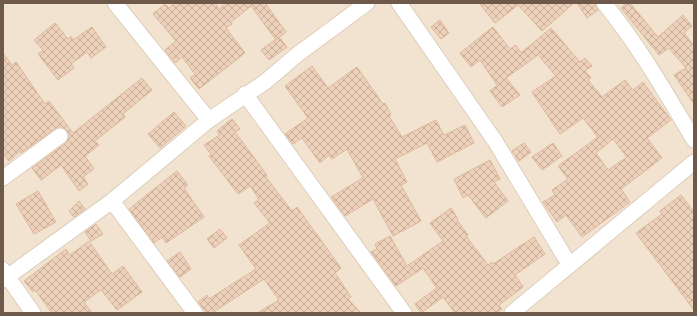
<svg xmlns="http://www.w3.org/2000/svg" width="697" height="316" font-family="'Space Grotesk',sans-serif">
	<defs>
		<pattern id="building-cross-hatch" width="8" height="8" patternUnits="userSpaceOnUse"><rect width="8" height="8" fill="#eed1ba"/><path d="M0 0l8 8M0 8l8-8" fill="none" stroke="#c5ad99"/></pattern>
	</defs>
	<rect width="100%" height="100%" fill="#faf1e0"/>
	<rect fill="#f1e3cf" x="3" y="3" width="691" height="310"/>
	<g fill="url(#building-cross-hatch)" stroke="#dfb89c" fill-rule="evenodd">
		<polygon points="174,3 215,3 219,9 226,3 265,3 286,32 276,40 251,6 231,22 232,24 226,28 245,53 199,89 190,78 195,74 182,57 175,63 165,50 176,41 153,14 165,4 169,8"/>
		<polygon points="479,3 574,3 542,31 518,5 495,23"/>
		<polygon points="577,3 595,3 598,10 587,18"/>
		<polygon points="627,3 630,3 658,37 683,15 692,26 684,33 694,46 694,104 674,75 686,68 669,48 659,55 621,8"/>
		<polygon points="440,20 449,33 441,39 431,27"/>
		<polygon points="55,23 68,39 71,36 73,40 92,27 106,47 91,58 87,52 71,64 74,68 58,80 38,54 43,50 34,40"/>
		<path d="M493,27l17,22 6,-4 5,8 30,-25 29,34 5,-4 7,8 -7,5 6,7 -3,2 14,17 23,-17 8,10 10,-8 28,38 -24,18 15,20 -41,31 9,13 -48,35 -16,-22 -9,7 -14,-20 12,-7 -3,-5 16,-11 -10,-13 40,-29 -15,-19 -23,16 -28,-42 24,-16 -18,-21 -32,23 14,17 -18,12 -12,-16 7,-6 -17,-25 -9,7 -11,-14zM613,139l14,18 -19,13 -12,-17z"/>
		<polygon points="279,37 287,47 269,60 261,50"/>
		<polygon points="3,53 12,65 16,62 45,104 49,101 73,133 142,78 152,90 123,114 125,117 95,141 99,145 85,156 94,169 83,177 88,184 79,191 61,165 41,180 32,168 66,143 69,135 64,128 55,129 21,153 20,151 9,161 3,154"/>
		<polygon points="312,66 328,88 357,67 383,104 385,103 391,114 389,116 402,137 436,120 444,135 465,125 474,143 437,162 427,143 395,159 407,182 401,185 421,221 393,236 373,199 345,216 331,197 363,178 347,149 332,159 329,155 320,163 302,138 293,144 285,134 308,118 285,86"/>
		<polygon points="174,112 186,126 160,148 148,134"/>
		<polygon points="232,119 240,129 235,132 267,175 265,176 292,211 297,207 341,268 335,273 351,297 348,299 361,313 257,313 279,300 264,279 212,313 207,313 198,302 207,295 209,299 256,269 239,245 270,223 254,203 259,199 250,186 238,194 209,156 211,154 204,145 220,135 217,131"/>
		<polygon points="524,143 531,152 519,161 512,151"/>
		<polygon points="553,143 562,156 542,170 532,157"/>
		<polygon points="490,160 500,179 494,182 508,201 486,218 468,195 463,198 454,179"/>
		<polygon points="177,171 188,185 184,188 204,217 166,243 162,237 154,243 129,209"/>
		<polygon points="38,191 56,222 34,234 16,204"/>
		<polygon points="681,195 694,212 694,310 636,233 662,214 660,211"/>
		<polygon points="79,201 85,209 74,217 69,211"/>
		<polygon points="451,208 458,219 457,220 468,235 466,236 488,265 492,262 493,264 534,237 545,254 515,275 523,287 499,305 502,309 496,313 455,313 443,297 421,313 415,304 437,288 423,268 396,286 371,252 377,249 375,244 390,236 407,266 443,241 430,223"/>
		<polygon points="96,224 103,234 91,241 85,232"/>
		<polygon points="220,229 227,238 214,248 207,239"/>
		<polygon points="89,241 112,274 123,266 142,292 117,310 101,290 84,302 92,313 52,313 35,290 33,292 24,281 66,249 70,255"/>
		<polygon points="180,252 191,269 180,277 167,261"/>
	</g>
	<g fill="none" stroke-linecap="round" stroke-linejoin="round">
		<g stroke="#ddcebd" stroke-width="17">
			<g id="street">
				<polyline points="115,3 209,120"/>
				<polyline points="399,3 495,141 569,264"/>
				<path d="M604,3c35,43 62,90 90,137"/>
				<polyline points="245,94 404,313"/>
				<polyline points="3,178 60,136"/>
				<polyline points="112,201 195,313"/>
				<polyline points="3,270 33,313"/>
				<polyline points="3,280 112,201 209,120 265,82 298,54 367,3"/>
				<polyline points="512,313 694,162"/>
			</g>
		</g>
		<use href="#street" stroke="#fff" stroke-width="15"/>
	</g>
	<rect width="697" height="316" fill="none" stroke="#6f594a" stroke-width="8"/>
</svg>
